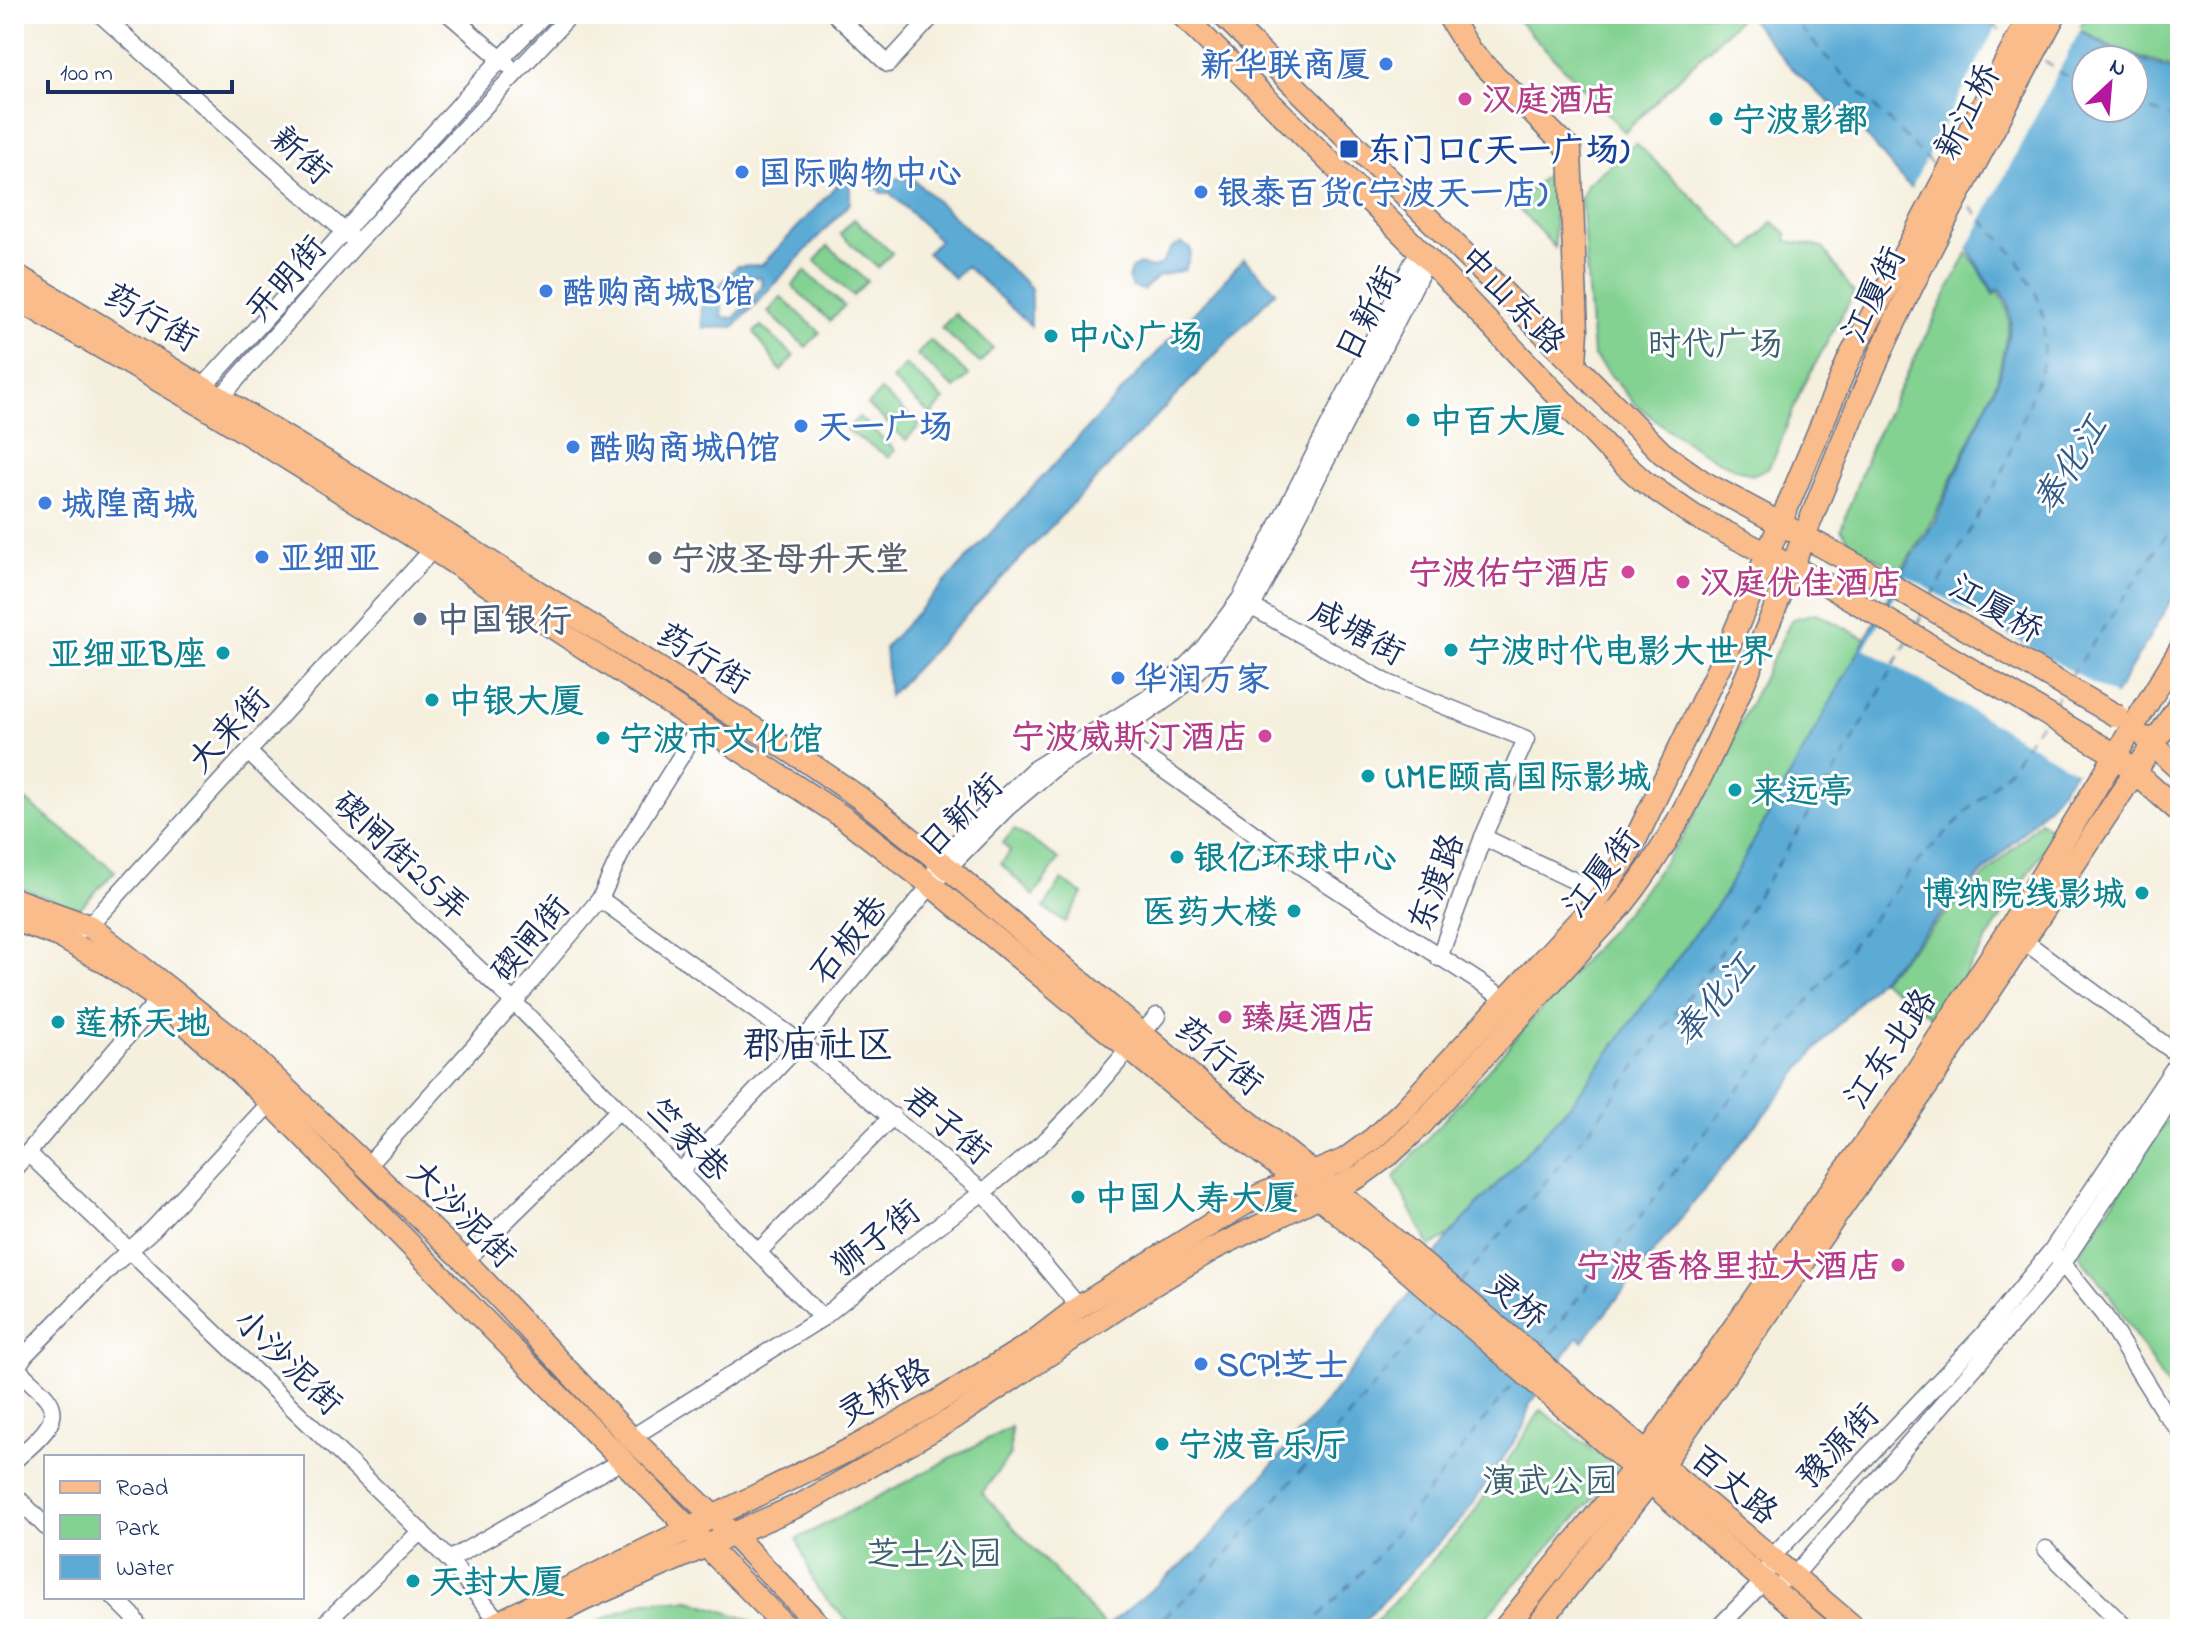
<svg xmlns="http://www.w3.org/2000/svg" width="2194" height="1643" font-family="'Indie Flower','LXGW WenKai TC',sans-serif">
	<rect width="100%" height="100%" fill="#fff"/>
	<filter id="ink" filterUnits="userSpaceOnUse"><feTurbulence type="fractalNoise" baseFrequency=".0125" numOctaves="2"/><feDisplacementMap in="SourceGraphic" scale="16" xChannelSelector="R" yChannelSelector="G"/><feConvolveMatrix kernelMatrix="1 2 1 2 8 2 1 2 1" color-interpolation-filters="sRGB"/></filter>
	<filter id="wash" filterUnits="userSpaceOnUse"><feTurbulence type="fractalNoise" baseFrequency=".006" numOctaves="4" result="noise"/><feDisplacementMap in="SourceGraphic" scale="32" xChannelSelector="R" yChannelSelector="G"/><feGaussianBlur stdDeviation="1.8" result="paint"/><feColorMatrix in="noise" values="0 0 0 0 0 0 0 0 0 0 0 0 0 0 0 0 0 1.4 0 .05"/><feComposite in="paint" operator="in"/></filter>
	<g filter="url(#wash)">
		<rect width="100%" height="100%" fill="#f5efdd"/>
		<g fill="#83d292" stroke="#4f8078" stroke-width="2">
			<polygon points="1512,14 1742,14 1743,15 1625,132"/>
			<polygon points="2086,14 2180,14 2180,69 2118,50 2078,29"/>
			<polygon points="1636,143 1747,250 1773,222 1787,234 1786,241 1813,245 1824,249 1854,293 1802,388 1774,458 1768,468 1752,475 1716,460 1674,434 1635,404 1593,355 1581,198 1587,184"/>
			<polygon points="1554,168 1555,248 1515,204"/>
			<polygon points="854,219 892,253 878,268 840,234"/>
			<polygon points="828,246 867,281 853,296 815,261"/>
			<polygon points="1967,253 1978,267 1993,295 1999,292 2006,305 2009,323 1997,381 1934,517 1900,572 1851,543 1841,529 1871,446"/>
			<polygon points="805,271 844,306 830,321 792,286"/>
			<polygon points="781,297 820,332 806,347 768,312"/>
			<polygon points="955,314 993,348 980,363 941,328"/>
			<polygon points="761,326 794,356 781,371 754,332"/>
			<polygon points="930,340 969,375 955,389 917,355"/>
			<polygon points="906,365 944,400 931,415 892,380"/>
			<polygon points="881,391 920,425 906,440 868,405"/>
			<polygon points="859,417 895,450 889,457 846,430"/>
			<polygon points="1816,613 1866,639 1724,895 1572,1103 1450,1235 1430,1247 1394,1177 1639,897 1686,832 1792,619"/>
			<polygon points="14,791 115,871 78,910 14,885"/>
			<polygon points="2040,821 2055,832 1936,1020 1880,980"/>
			<polygon points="1014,829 1059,859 1034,896 1001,864 1010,851 1003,843"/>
			<polygon points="1062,880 1083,894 1065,922 1044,908"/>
			<path d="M2180,1100v306c-26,-38 -49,-79 -75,-118 -9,-13 -21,-21 -25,-36z"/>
			<polygon points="1541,1410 1619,1470 1475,1629 1369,1629 1469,1520"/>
			<polygon points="1011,1427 1010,1455 982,1493 1106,1627 855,1629 817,1589 797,1539"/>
			<polygon points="690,1600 747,1619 764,1629 579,1629 646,1601"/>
		</g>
		<g fill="#5babd5" stroke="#3b6d9a" stroke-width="2" fill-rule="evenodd">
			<path d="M1746,14h305l64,37 65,21v513l-62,105 -40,77 -30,39 -167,171 -66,74 -232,290 -5,-4 -16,21 2,3 -34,43 -7,24 -58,87 -109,114h-252l93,-77 120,-139 81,-103 52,-75 122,-132 152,-208 176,-319 36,-57 64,-144 11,-53 -3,-19 -8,-14 -6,4 -34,-59 -51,-47 -55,-66 -35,-27 -30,-29zM2086,60h48v48h-48z"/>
			<polygon points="912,178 1031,288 1031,326 966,266 954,278 927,253 939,240 890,193 880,193 880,189 873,189 872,179"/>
			<path d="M840,182h10v21l-116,124 -31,1 -2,-23 36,-39 25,-1zM761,277l1,10 -28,31 -12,-1 -1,-23 12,-15z"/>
			<polygon points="1182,243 1190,248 1191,253 1185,270 1159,276 1143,290 1132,287 1128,278 1132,268 1140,264 1152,268 1161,265 1171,248"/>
			<polygon points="1244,259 1276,291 889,696 885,647"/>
		</g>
		<g fill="#f5efdd">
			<polygon points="2003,14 2058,14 2081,28 1966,251 1957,236 1909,192"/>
			<polygon points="1907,576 2118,698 2077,772 1864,648"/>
		</g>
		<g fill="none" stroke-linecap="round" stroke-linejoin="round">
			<g stroke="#315a88" stroke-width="2" stroke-dasharray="10 8" stroke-linecap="butt">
				<polyline points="1788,14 1841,73 1937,169"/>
				<polyline points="1977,14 2009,36"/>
				<polyline points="2044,61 2086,89"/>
				<polyline points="2134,105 2180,120"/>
				<polyline points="1931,598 2000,478 2043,364 2044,319 2037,296 2016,256 1965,201"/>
				<polyline points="1916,626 1922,614"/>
				<polyline points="2070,677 2180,515"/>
				<polyline points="2052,704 2060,693"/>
				<polyline points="1461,1282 1589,1130 1735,932 1842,761 1907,642"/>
				<polyline points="1540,1348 1705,1132 1920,859 2009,769 2040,723"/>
				<polyline points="1150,1629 1196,1589 1350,1415 1437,1311"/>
				<polyline points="1307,1629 1377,1556 1517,1379"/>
			</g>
		</g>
	</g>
	<g filter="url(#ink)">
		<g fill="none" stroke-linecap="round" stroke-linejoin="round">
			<g stroke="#67728a" stroke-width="19">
				<g id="minor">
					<polyline points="100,14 353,239"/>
					<polyline points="449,14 508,65"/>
					<polyline points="835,14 888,64 934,14"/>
					<polyline points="204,396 204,386 501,59 545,14"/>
					<polyline points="212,401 221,397 357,243 571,14"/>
					<polyline points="1252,607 1388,683 1526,739 1483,837 1439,958"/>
					<polyline points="1113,734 1287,857 1505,999"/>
					<polyline points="248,752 514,1002 822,1318"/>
					<polyline points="1483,837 1602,894"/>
					<polyline points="936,868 938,860 1034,769 1145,700 1174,678 1204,647 1240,599 1419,250"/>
					<polyline points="600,899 801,1043 983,1192 1079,1307"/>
					<polyline points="82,929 89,926 433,549"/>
					<polyline points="2024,941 2180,1056"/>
					<polyline points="28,1153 407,1518 449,1560 499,1622"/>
					<polyline points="368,1165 514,1002 600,899 624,847 701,724"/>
					<polyline points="14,1169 159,999"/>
					<polyline points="680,1172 801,1043 931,885 1007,808 1059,764 1141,717 1174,694 1214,654 1252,607 1428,259"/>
					<polyline points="758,1252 893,1116"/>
					<polyline points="2058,1258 2104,1315 2164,1412 2180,1431"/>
					<polyline points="465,1261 619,1110"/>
					<polyline points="631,1438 822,1318 902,1253 983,1192 1047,1139 1090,1095 1157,1016"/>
					<path d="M14,1461c17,-17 53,-39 32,-64 -8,-10 -19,-17 -27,-27v-6l6,-9 86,-88 42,-38 117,-126"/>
					<polyline points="14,1494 46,1527"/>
					<polyline points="2046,1549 2127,1629"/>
					<polyline points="449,1560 623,1460"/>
					<polyline points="1785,1578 1793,1577 2045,1286 2063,1263 2180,1086"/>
					<polyline points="114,1597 132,1615 140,1629"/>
					<polyline points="319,1629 421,1531"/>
					<polyline points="1717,1629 1764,1581 1771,1558 1982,1336 2052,1250 2180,1059"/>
				</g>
			</g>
			<g stroke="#67728a" stroke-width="25">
				<g id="major">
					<polyline points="1181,14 1428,259 1612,453 1643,481 1694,516 1829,586 2114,754 2180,812"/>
					<polyline points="1222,14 1490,279 1662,453 1703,482 1842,557"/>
					<polyline points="1447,14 1470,51 1570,150 1577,331 1575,363"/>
					<polyline points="14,274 446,534 806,761 860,798 949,869 1202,1085 1351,1203 1856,1629"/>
					<polyline points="14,297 203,406 433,549 843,817 931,885 1189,1098 1318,1196 1410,1273 1819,1629"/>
					<polyline points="2146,738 2180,770"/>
					<polyline points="14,899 89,926 238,1043 465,1261 631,1438 733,1535 823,1629"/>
					<polyline points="14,920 59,936 108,964 159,999 255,1087 788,1629"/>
					<polyline points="485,1629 857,1446 935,1403 1032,1343 1079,1307 1216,1221 1258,1196 1344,1160 1374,1138 1403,1111 1591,908 1627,857 1729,646 1849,359 2031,14"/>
					<path d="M526,1629l57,-29 221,-97 148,-84 199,-133 62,-37 147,-73 30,-22 29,-27 202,-221c45,-55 76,-119 105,-183 53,-116 95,-236 147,-353 53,-121 120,-238 182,-356"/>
					<polyline points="1504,1629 1647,1453 1788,1250 1913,1077 2013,923 2180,650"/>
					<polyline points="1535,1629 1649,1483 1929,1083 2180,704"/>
				</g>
			</g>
			<use href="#minor" stroke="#fff" stroke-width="16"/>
			<use href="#major" stroke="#f9bc8a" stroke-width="22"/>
			<g stroke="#67728a" stroke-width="25" stroke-linecap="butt">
				<polyline id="major-bridge" points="1842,557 2117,716"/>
			</g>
			<use href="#major-bridge" stroke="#f9bc8a" stroke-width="22"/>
		</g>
	</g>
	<g fill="#3f7fe0" stroke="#fff" stroke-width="3">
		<circle cx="1386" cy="64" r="8"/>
		<circle cx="742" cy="172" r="8"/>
		<circle cx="1201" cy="192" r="8"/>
		<circle cx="546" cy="291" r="8"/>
		<circle cx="801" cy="426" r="8"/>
		<circle cx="573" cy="447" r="8"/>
		<circle cx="45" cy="503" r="8"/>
		<circle cx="262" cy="557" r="8"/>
		<circle cx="1118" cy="678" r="8"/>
		<circle cx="1201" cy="1364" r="8"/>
	</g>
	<g fill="#d1479c" stroke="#fff" stroke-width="3">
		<circle cx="1465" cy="99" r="8"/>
		<circle cx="1628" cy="572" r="8"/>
		<circle cx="1683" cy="582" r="8"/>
		<circle cx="1265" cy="736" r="8"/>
		<circle cx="1225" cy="1017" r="8"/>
		<circle cx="1898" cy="1265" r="8"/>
	</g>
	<g fill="#0f9aa8" stroke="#fff" stroke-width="3">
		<circle cx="1716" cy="119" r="8"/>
		<circle cx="1051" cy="336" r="8"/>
		<circle cx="1413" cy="420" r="8"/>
		<circle cx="1451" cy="650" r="8"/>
		<circle cx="223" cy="653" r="8"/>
		<circle cx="432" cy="700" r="8"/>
		<circle cx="603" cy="738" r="8"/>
		<circle cx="1368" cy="776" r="8"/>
		<circle cx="1735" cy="790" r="8"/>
		<circle cx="1177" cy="857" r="8"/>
		<circle cx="2142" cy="893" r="8"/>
		<circle cx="1294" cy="911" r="8"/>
		<circle cx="58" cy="1022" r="8"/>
		<circle cx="1078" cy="1197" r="8"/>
		<circle cx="1162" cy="1444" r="8"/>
		<circle cx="413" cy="1581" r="8"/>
	</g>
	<rect fill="#1a4fb4" stroke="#fff" stroke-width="3" x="1339" y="139" width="20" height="20" rx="4"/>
	<circle fill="#6b7280" stroke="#fff" stroke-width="3" cx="655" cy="558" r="8"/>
	<circle fill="#5c6f8a" stroke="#fff" stroke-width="3" cx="420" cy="619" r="8"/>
	<g text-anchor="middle" stroke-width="6" stroke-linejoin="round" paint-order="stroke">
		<g font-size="34" font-weight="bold" fill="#366cbe" stroke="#fff" text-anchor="start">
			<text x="1370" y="76" text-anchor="end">新华联商厦</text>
			<text x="758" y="184">国际购物中心</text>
			<text x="1217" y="204">银泰百货(宁波天一店)</text>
			<text x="562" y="303">酷购商城B馆</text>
			<text x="817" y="438">天一广场</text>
			<text x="589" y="459">酷购商城A馆</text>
			<text x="61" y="515">城隍商城</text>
			<text x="278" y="569">亚细亚</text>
			<text x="1134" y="690">华润万家</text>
			<text x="1217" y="1376">SCP!芝士</text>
		</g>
		<g font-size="34" font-weight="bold" fill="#b23c85" stroke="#fff" text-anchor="start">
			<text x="1481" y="111">汉庭酒店</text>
			<text x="1612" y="584" text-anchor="end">宁波佑宁酒店</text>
			<text x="1699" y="594">汉庭优佳酒店</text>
			<text x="1249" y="748" text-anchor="end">宁波威斯汀酒店</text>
			<text x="1241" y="1029">臻庭酒店</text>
			<text x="1882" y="1277" text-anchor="end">宁波香格里拉大酒店</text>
		</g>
		<g font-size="34" fill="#1b2f5e" stroke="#fff">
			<text transform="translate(1966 111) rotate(-63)" y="12">新江桥</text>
			<text transform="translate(302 154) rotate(42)" y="12">新街</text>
			<text transform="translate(285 278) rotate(-49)" y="12">开明街</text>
			<text transform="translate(1872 294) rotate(-64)" y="12">江厦街</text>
			<text transform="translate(1513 299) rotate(46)" y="12">中山东路</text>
			<text transform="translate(1367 313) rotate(-63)" y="12">日新街</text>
			<text transform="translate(152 316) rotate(30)" y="12">药行街</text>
			<text transform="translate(1997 607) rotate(30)" y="12">江厦桥</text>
			<text transform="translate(1358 631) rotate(28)" y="12">咸塘街</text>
			<text transform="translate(704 657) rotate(32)" y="12">药行街</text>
			<text transform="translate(228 729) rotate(-47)" y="12">大来街</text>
			<text transform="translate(960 814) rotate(-45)" y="12">日新街</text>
			<text transform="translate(402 855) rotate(43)" y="12">碶闸街25弄</text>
			<text transform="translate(1600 872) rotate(-52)" y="12">江厦街</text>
			<text transform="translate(1435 882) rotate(-70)" y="12">东渡路</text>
			<text transform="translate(529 938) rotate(-50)" y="12">碶闸街</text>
			<text transform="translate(848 939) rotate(-51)" y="12">石板巷</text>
			<text transform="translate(1889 1048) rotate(-56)" y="12">江东北路</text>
			<text transform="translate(1220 1055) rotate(40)" y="12">药行街</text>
			<text transform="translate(948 1124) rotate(40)" y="12">君子街</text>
			<text transform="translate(689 1139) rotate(46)" y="12">竺家巷</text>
			<text transform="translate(463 1213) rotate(45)" y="12">大沙泥街</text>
			<text transform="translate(875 1237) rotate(-38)" y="12">狮子街</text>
			<text transform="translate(1517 1299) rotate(40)" y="12">灵桥</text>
			<text transform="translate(289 1361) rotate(44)" y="12">小沙泥街</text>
			<text transform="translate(883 1391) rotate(-29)" y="12">灵桥路</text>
			<text transform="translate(1837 1445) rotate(-47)" y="12">豫源街</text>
			<text transform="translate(1735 1484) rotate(40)" y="12">百丈路</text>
		</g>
		<g font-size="34" font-weight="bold" fill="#0d838f" stroke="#fff" text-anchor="start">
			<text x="1732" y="131">宁波影都</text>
			<text x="1067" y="348">中心广场</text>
			<text x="1429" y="432">中百大厦</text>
			<text x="1467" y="662">宁波时代电影大世界</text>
			<text x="207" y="665" text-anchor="end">亚细亚B座</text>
			<text x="448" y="712">中银大厦</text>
			<text x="619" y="750">宁波市文化馆</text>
			<text x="1384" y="788">UME颐高国际影城</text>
			<text x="1751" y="802">来远亭</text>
			<text x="1193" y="869">银亿环球中心</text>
			<text x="2126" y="905" text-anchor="end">博纳院线影城</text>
			<text x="1278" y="923" text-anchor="end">医药大楼</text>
			<text x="74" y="1034">莲桥天地</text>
			<text x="1094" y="1209">中国人寿大厦</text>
			<text x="1178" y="1456">宁波音乐厅</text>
			<text x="429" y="1593">天封大厦</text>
		</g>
		<g font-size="34" font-weight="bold" fill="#164399" stroke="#fff" text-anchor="start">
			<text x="1367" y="161">东门口(天一广场)</text>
		</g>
		<g font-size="34" fill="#3a606e" stroke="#fff">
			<text x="1715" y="355">时代广场</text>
			<text x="1550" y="1492">演武公园</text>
			<text x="934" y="1565">芝士公园</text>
		</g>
		<g font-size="34" font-weight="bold" fill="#5b616d" stroke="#fff" text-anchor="start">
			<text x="671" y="570">宁波圣母升天堂</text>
		</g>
		<g font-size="34" font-weight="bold" fill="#4e5e75" stroke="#fff" text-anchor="start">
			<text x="436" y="631">中国银行</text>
		</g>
		<g font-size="36" font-style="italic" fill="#315a88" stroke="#fff">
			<text transform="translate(2069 464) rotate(-58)" y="13">奉化江</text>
			<text transform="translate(1713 999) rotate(-50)" y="13">奉化江</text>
		</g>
		<g font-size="38" fill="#1b2f5e" stroke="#fff">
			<text x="818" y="1057">郡庙社区</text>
		</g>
	</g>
	<rect width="2194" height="1643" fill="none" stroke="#fff" stroke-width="48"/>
	<rect x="44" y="1455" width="260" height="144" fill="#ffffff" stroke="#a4acbf" stroke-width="2"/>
	<rect x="60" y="1481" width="40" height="12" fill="#f9bc8a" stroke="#a4acbf" stroke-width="2"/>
	<text x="116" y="1495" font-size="24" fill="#1b2f5e">Road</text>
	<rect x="60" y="1515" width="40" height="24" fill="#83d292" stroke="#a4acbf" stroke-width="2"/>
	<text x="116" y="1535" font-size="24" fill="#1b2f5e">Park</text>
	<rect x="60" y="1555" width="40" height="24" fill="#5babd5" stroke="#a4acbf" stroke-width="2"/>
	<text x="116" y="1575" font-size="24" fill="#1b2f5e">Water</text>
	<g transform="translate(2110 84) rotate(26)"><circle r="38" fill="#ffffff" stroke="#a4acbf" stroke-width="2"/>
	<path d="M0-6L14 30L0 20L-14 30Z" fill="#b5179e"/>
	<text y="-12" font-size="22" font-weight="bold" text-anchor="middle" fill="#1b2f5e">N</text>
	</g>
	<path d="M48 80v12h184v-12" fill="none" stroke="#1b2f5e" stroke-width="4"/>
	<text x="60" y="80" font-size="24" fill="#1b2f5e" stroke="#ffffff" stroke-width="6" paint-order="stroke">100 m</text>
</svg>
